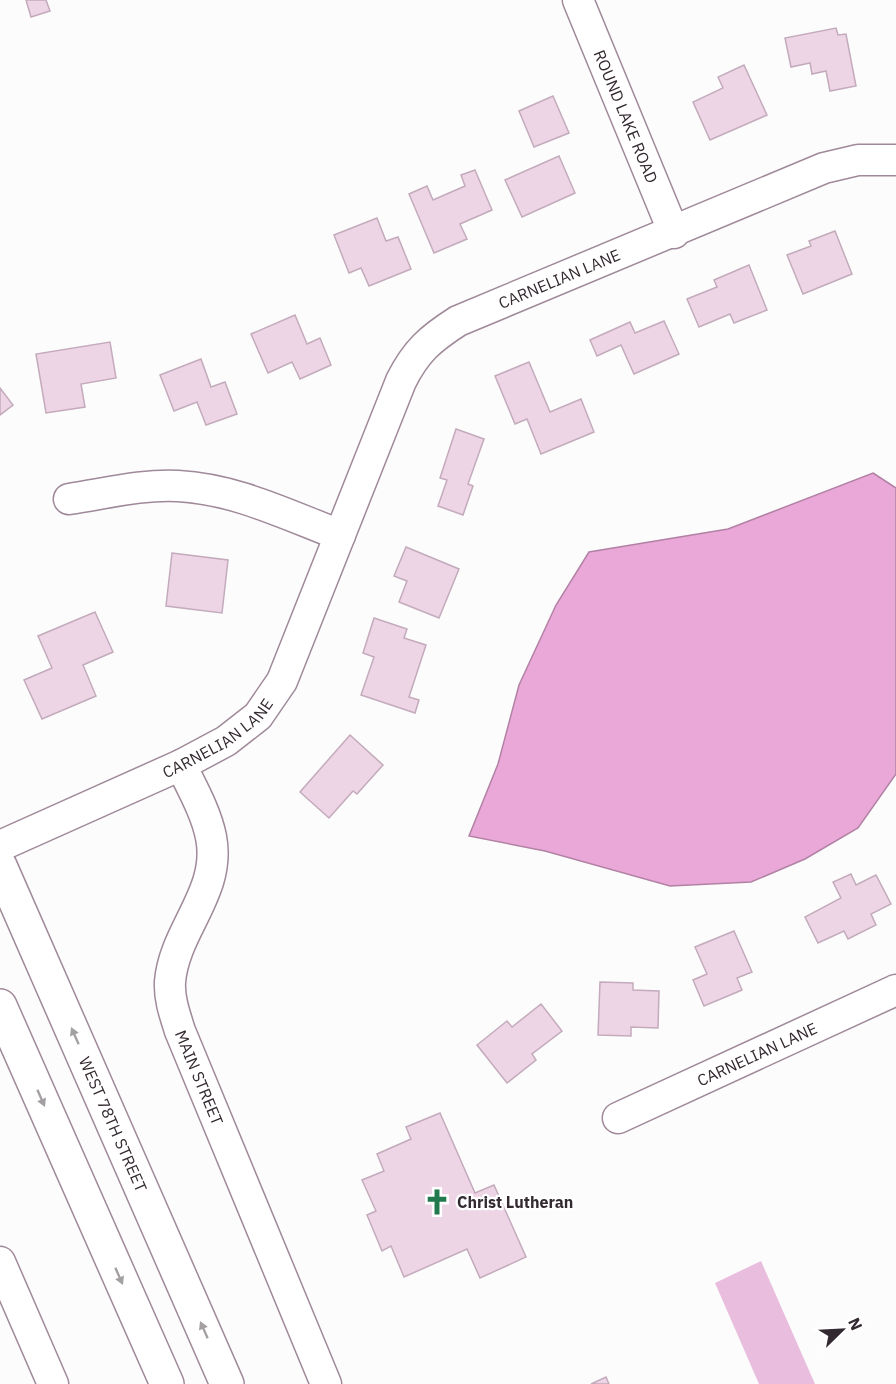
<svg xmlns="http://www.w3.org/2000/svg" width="896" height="1384" font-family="'IBM Plex Sans',sans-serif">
	<rect width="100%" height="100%" fill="#fcfcfc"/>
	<polygon fill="#e9bddd" points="761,1261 815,1384 759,1384 715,1283"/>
	<polygon fill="#e9a8d7" stroke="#b282a5" stroke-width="1.5" points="873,473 896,488 896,774 858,828 805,859 751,882 670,886 545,851 469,836 498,764 519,685 556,605 589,552 728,529"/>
	<g fill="#eed5e6" stroke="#c3abbc" stroke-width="1.5">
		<polygon points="26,0 46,0 50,11 31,17"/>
		<polygon points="836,28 838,35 846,34 856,86 830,91 826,71 812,74 810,63 791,67 785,38"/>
		<polygon points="744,65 767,115 710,140 693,102 723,88 718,77"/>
		<polygon points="553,96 569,133 534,147 519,111"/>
		<polygon points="559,156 575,193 522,217 505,180"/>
		<polygon points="475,170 492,210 460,224 467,239 434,253 409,194 427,186 433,200 465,186 461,175"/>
		<polygon points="377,218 386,241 398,237 411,269 369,286 361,268 349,273 334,235"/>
		<polygon points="835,231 852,274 803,294 787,255 811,246 809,241"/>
		<polygon points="749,265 767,310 734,323 730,314 699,327 687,299 717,287 714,280"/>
		<polygon points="295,315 307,344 320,338 331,365 300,379 292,362 268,373 251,334"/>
		<polygon points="664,321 679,354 634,374 621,345 597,356 590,340 630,322 635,333"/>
		<polygon points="110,342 116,378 81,384 85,407 46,413 36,354"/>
		<polygon points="201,359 211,387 225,382 237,414 206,425 197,402 174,411 160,375"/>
		<polygon points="529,362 550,412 581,399 594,432 541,454 527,419 515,424 495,376"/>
		<polygon points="0,388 13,405 0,415"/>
		<polygon points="456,429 484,439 468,484 473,486 463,515 438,506 447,480 440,478"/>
		<polygon points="406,547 459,569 439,618 399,602 407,581 394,576"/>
		<polygon points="172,553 228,560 222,613 166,606"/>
		<polygon points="95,612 113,652 83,665 96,696 42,719 24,680 52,668 38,636"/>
		<polygon points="374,618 407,629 404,638 426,645 409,697 419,700 415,713 361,695 374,657 363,653"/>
		<polygon points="350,735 383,765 357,794 353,791 329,818 300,792"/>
		<polygon points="851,874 856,885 876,875 891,904 871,914 876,925 848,939 844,931 818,943 805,917 841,898 833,882"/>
		<polygon points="734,931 752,972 737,978 742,990 704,1006 693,980 707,974 695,947"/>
		<polygon points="600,982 633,983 633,990 659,991 658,1028 631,1027 631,1036 598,1035"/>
		<polygon points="541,1004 562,1031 532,1054 536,1060 507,1083 477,1045 507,1021 512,1027"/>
		<polygon points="440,1113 475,1193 494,1185 526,1257 480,1278 467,1249 404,1277 391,1246 382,1251 367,1215 376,1211 362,1180 384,1171 377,1154 411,1139 406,1127"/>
		<polygon points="606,1377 609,1384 591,1384"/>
	</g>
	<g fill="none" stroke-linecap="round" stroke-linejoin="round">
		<g stroke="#a08999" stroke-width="33">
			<g id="minor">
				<path id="s1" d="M578,0l96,233"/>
				<path d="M69,499c35,-5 73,-15 109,-13 58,3 109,29 162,49"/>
				<path id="s2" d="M181,765c11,23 25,47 30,72 11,55 -37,93 -41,145 -1,17 5,33 10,49l146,353"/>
				<path id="s3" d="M0,846l181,-81 45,-24 32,-25 24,-35 119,-300c15,-30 29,-42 57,-60l366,-153 34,-8h38"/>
				<path id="s4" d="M618,1118l278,-128"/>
				<polyline points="0,1262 53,1384"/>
			</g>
		</g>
		<g stroke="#a08999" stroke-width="36">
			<g id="major">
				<path id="s5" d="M0,866l227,518"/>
				<polyline points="0,1006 167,1384"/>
			</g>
		</g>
		<use href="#minor" stroke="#fff" stroke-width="30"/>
		<use href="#major" stroke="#fff" stroke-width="33"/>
	</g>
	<defs><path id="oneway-solid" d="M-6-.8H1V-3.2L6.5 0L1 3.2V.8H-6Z" transform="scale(1.5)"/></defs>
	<g fill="#a39fa2">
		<use href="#oneway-solid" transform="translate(75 1036) rotate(-114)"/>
		<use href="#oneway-solid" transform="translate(41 1098) rotate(66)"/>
		<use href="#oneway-solid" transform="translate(119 1276) rotate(66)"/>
		<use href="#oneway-solid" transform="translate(204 1330) rotate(-114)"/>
	</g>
	<defs>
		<g id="church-bare" transform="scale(2.07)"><path d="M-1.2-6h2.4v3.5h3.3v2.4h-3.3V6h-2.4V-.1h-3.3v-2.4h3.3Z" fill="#22794d" stroke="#fff" stroke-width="2.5" paint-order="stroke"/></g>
	</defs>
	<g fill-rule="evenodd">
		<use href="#church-bare" x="437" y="1202"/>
	</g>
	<g text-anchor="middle" stroke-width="4.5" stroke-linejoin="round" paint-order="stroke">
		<g font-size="16" fill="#332930" stroke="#fff">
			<text dy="6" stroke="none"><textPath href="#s1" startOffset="126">ROUND LAKE ROAD</textPath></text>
			<text dy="6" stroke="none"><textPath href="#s3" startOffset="849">CARNELIAN LANE</textPath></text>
			<text dy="6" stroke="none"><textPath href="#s3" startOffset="244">CARNELIAN LANE</textPath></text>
			<text dy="6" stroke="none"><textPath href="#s4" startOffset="153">CARNELIAN LANE</textPath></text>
			<text dy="6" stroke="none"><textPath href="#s2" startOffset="332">MAIN STREET</textPath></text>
			<text dy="6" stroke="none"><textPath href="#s5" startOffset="282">WEST 78TH STREET</textPath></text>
		</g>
		<g font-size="16" font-weight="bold" fill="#332930" stroke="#fff" text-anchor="start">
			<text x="457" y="1208">Christ Lutheran</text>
		</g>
	</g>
	<g transform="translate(842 1330) rotate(66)" stroke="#ffffff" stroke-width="4.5" paint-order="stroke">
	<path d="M0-4.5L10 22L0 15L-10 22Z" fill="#332930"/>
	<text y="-9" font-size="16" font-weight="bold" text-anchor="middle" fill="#332930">N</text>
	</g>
</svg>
